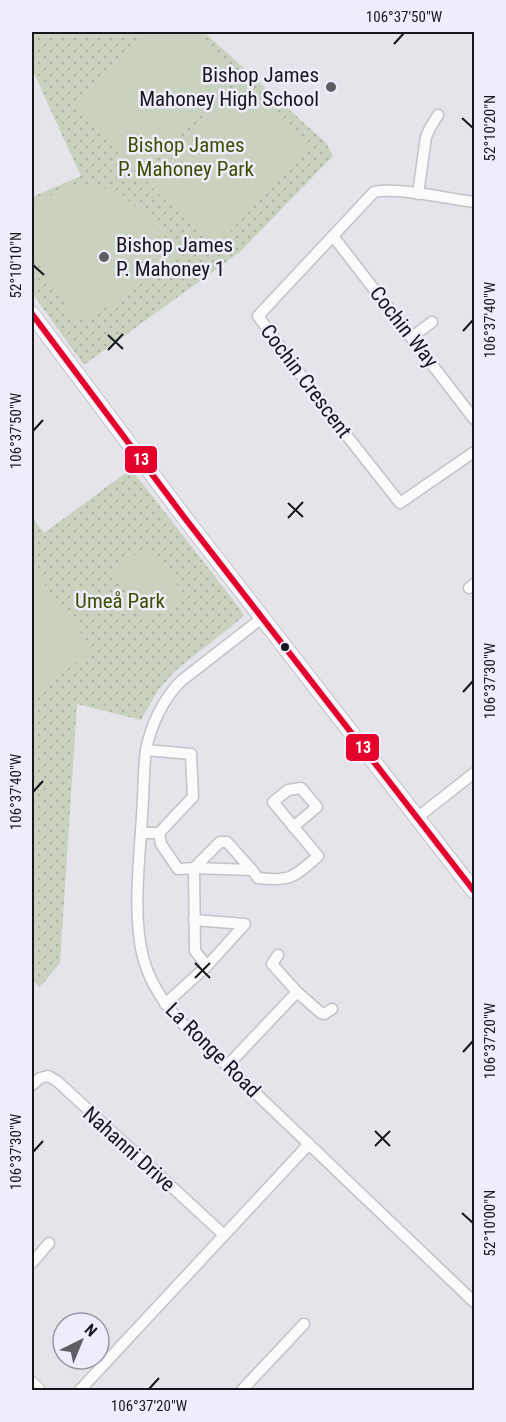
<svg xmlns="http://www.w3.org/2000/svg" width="506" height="1422" font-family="'Roboto Condensed',sans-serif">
	<defs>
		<pattern id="green-dots" width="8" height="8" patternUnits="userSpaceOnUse" patternTransform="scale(1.5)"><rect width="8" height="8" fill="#c9d2bf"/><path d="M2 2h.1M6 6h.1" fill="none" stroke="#acb4a4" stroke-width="1.8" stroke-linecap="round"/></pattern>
	</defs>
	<rect width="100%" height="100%" fill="#e4e4ea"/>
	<g fill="url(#green-dots)">
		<polygon points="35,32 204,32 326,143 333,156 240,252 84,365 32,293 32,197 81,176 32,69 32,33"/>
		<polygon points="131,469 241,610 243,617 175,671 158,690 141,720 77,704 60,963 40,987 32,980 32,517 44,533"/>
	</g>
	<g fill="#c9d2bf">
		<polygon points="146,32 193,32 237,73 144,173 75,108"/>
		<polygon points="240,83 309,147 216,247 147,183"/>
		<polygon points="79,187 101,188 119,192 148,218 164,236 177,259 86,321 74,319 32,254 32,205 62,189"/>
		<polygon points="146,546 184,594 150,621 112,573"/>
		<polygon points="32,568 93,649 32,697"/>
	</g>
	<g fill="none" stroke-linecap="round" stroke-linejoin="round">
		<g stroke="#c2c2c7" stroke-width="13">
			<g id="street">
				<polyline points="418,194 426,137 430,128 438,115"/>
				<path d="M474,202c-25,-3 -76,-15 -100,-10l-116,124 67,92 75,95 74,-51"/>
				<polyline points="333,236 474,419"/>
				<polyline points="412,337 432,322"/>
				<polyline points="469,588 474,584"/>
				<path d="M262,618l-81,63c-18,18 -30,44 -35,69 -3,21 -2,44 -4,65 -2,42 -10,100 1,142 6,24 20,45 36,63l295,282"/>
				<polyline points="418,817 474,773"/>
				<polyline points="141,833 159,833 193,797 191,754 146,750"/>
				<polyline points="159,833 161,844 178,869 194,868 220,842 227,842 252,870 194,868 195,951 207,966 245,924 194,920"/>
				<path d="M252,870l6,8c33,4 36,-1 60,-22l-45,-54 15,-12 13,-2 16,19 -24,20"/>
				<polyline points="278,955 272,964 297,992 321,1013 324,1014 332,1009"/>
				<polyline points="165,1004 207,966"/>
				<polyline points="227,1066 297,992"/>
				<polyline points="32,1085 40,1078 48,1076 57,1081 224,1235"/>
				<polyline points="32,1263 49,1243"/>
				<polyline points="80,1390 309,1144"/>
				<polyline points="242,1390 304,1324"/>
			</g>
		</g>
		<g stroke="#c2c2c7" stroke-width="17">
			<g id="secondary">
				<polyline points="32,314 184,517 474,891"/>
				<polyline points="32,1385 37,1390"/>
			</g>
		</g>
		<use href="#street" stroke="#fbfbfc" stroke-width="10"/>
		<use href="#secondary" stroke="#fbfbfc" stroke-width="15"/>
		<g stroke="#efedfb" stroke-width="10">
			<polyline id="bus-1" points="32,314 184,517 474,891"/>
		</g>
		<use href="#bus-1" stroke="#e4002b" stroke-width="6"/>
	</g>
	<path fill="none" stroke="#17171b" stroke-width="2" d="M394,44l10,-11M462,118l11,10M33,265l11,10M463,331l10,-11M108,335l15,14M108,350l15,-16M33,431l10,-11M288,503l15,14M288,518l15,-16M463,692l10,-11M33,792l10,-11M195,963l15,15M195,978l15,-15M463,1052l10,-11M375,1131l15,15M375,1146l15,-15M33,1152l10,-11M462,1213l11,10M149,1389l10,-11"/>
	<g fill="#5f5f63" stroke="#efedfb" stroke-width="2">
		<circle cx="331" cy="87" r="6"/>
		<circle cx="104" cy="257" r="6"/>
	</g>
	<circle fill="#17171b" stroke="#efedfb" stroke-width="2" cx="285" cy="647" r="5"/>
	<g text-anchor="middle" stroke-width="5" stroke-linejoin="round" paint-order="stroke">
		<g font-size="21" fill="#17171b" stroke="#efedfb" text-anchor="end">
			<text x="319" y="82">Bishop James<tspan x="319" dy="24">Mahoney High School</tspan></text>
			<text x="116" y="252" text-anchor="start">Bishop James<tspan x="116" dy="24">P. Mahoney 1</tspan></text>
		</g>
		<g font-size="21" fill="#3a5000" stroke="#efedfb">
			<text x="186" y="152">Bishop James<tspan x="186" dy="24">P. Mahoney Park</tspan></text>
			<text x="120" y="608">Umeå Park</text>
		</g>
		<g font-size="21" fill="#17171b" stroke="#efedfb">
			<text transform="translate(404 327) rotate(52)" y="7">Cochin Way</text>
			<text transform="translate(306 381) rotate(53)" y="7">Cochin Crescent</text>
			<text transform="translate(213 1050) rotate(45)" y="7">La Ronge Road</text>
			<text transform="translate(129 1149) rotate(42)" y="7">Nahanni Drive</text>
		</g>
	</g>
	<g stroke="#efedfb" stroke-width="2">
		<rect x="124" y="445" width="34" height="29" rx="6" fill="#e4002b"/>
		<rect x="345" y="733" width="35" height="29" rx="6" fill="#e4002b"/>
	</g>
	<g font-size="16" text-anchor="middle" font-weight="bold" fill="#fff">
		<text x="141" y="465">13</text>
		<text x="363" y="753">13</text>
	</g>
	<rect width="506" height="1422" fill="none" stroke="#efedfb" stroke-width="66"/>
	<g transform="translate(81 1341) rotate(43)"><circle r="28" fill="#efedfb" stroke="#9997a1" stroke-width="1.5"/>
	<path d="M0-4.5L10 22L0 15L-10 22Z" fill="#5f5f63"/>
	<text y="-9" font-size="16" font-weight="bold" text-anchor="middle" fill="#17171b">N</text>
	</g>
	<rect x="33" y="33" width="440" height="1356" fill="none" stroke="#17171b" stroke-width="2"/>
	<g font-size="15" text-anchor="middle" fill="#17171b">
		<text x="404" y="22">106°37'50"W</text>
		<text transform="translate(490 128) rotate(-90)" y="5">52°10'20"N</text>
		<text transform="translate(16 265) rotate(-90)" y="5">52°10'10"N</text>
		<text transform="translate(490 320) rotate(-90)" y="5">106°37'40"W</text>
		<text transform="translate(16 431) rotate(-90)" y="5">106°37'50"W</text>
		<text transform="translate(490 681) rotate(-90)" y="5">106°37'30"W</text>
		<text transform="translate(16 792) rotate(-90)" y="5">106°37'40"W</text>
		<text transform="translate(490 1041) rotate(-90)" y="5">106°37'20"W</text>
		<text transform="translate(16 1152) rotate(-90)" y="5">106°37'30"W</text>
		<text transform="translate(490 1223) rotate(-90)" y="5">52°10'00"N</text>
		<text x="149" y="1411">106°37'20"W</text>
	</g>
</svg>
